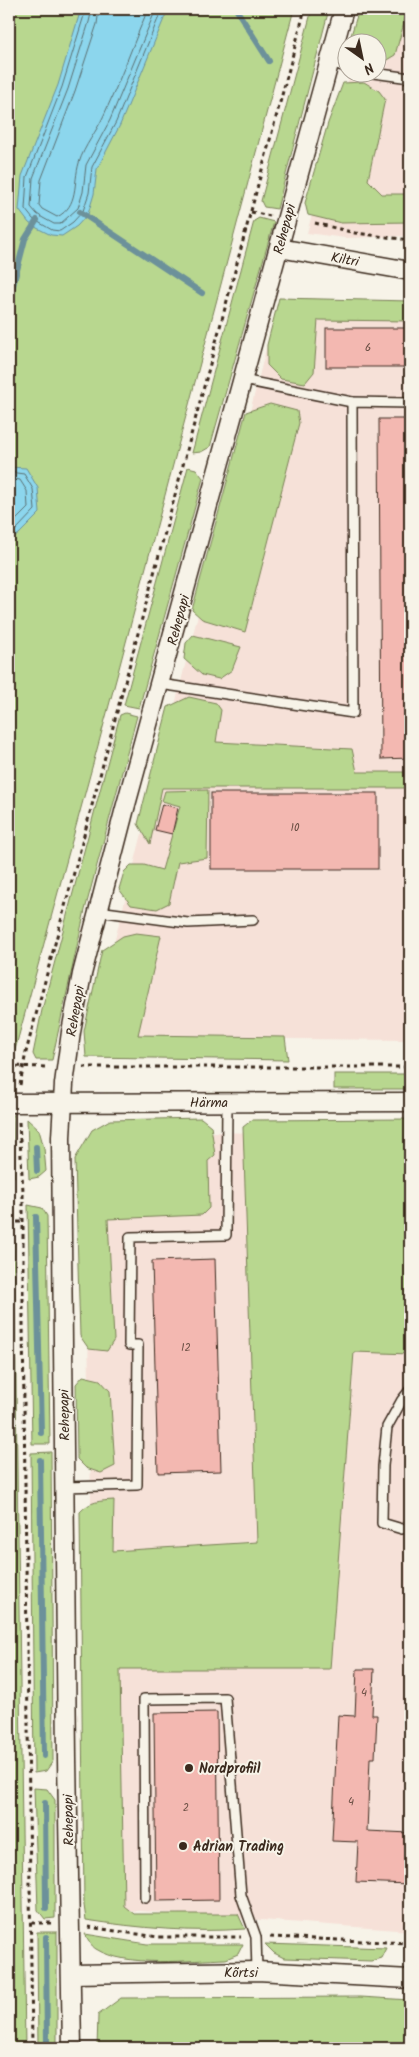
<svg xmlns="http://www.w3.org/2000/svg" width="419" height="2057" font-family="Kalam,sans-serif">
	<rect width="100%" height="100%" fill="#f7f3e8"/>
	<filter id="ink" filterUnits="userSpaceOnUse"><feTurbulence type="fractalNoise" baseFrequency=".02" numOctaves="2"/><feDisplacementMap in="SourceGraphic" scale="10" xChannelSelector="R" yChannelSelector="G"/><feConvolveMatrix kernelMatrix="1 2 1 2 8 2 1 2 1" color-interpolation-filters="sRGB"/></filter>
	<g filter="url(#ink)">
		<g fill="#f6e1d8">
			<polygon points="368,9 410,9 410,236 345,238 307,233 350,73 376,72 376,42"/>
			<polygon points="279,298 410,301 410,1040 90,1037"/>
			<polygon points="111,1130 410,1136 410,1931 98,1908 85,1153"/>
		</g>
		<g fill="#b8d78f" stroke="#7a8056">
			<polygon points="9,9 294,9 117,676 13,1057 9,1057"/>
			<polygon points="312,9 329,9 277,209 264,207 261,201"/>
			<polygon points="359,9 408,9 395,55 385,61 377,61 376,42 349,42"/>
			<polygon points="364,82 379,91 385,99 368,180 382,194 410,194 410,222 341,223 308,215 305,203 328,123 343,83"/>
			<polygon points="259,218 274,222 210,447 201,452 192,453 254,221"/>
			<polygon points="279,298 410,301 410,321 318,320 314,372 305,383 281,379 267,365 267,345"/>
			<polygon points="270,404 297,411 299,423 245,632 202,619 192,610 246,412"/>
			<polygon points="188,467 196,469 203,478 139,708 124,705"/>
			<polygon points="193,635 241,647 232,670 219,679 202,675 184,659 186,643"/>
			<polygon points="189,697 216,703 221,710 216,742 352,749 357,772 410,772 410,788 162,788 150,844 138,824 168,707"/>
			<polygon points="125,713 137,716 85,910 52,1060 36,1060 33,1054 42,1010 120,715"/>
			<polygon points="208,790 207,858 178,862 169,903 157,909 131,905 119,889 124,872 131,865 144,865 162,870 180,806 162,801 165,791"/>
			<polygon points="136,933 161,936 138,1035 285,1037 288,1060 86,1057 84,1031 102,950 123,936"/>
			<rect x="334" y="1074" width="76" height="15"/>
			<polygon points="9,1115 13,1115 14,1177 9,1178"/>
			<polygon points="201,1118 211,1126 215,1155 208,1161 209,1208 202,1215 108,1219 114,1340 107,1351 89,1349 80,1336 75,1159 92,1130 110,1120"/>
			<polygon points="27,1119 39,1130 44,1148 46,1171 39,1177 29,1179"/>
			<path d="M410,1119v235l-56,-2 -24,317h-210l4,237 10,8h104l7,15c-53,4 -106,-1 -159,-9l-2,-15 -4,-393c10,-11 20,-11 34,-12l-1,51 144,-9 -14,-415 9,-7z"/>
			<polygon points="28,1205 42,1208 47,1216 50,1444 32,1444"/>
			<polygon points="9,1241 14,1241 25,2048 9,2048"/>
			<polygon points="83,1376 100,1380 110,1391 115,1466 101,1473 86,1468 77,1459 76,1384"/>
			<polygon points="51,1452 53,1761 46,1771 34,1773 31,1453"/>
			<polygon points="34,1788 47,1789 55,1800 55,1918 45,1919 38,1910"/>
			<polygon points="37,1932 57,1932 57,2048 38,2048"/>
			<path d="M85,1934l62,10h96l-5,10 -12,5c-35,1 -100,9 -130,-10 -5,-3 -8,-10 -11,-15z"/>
			<polygon points="265,1944 386,1948 381,1958 371,1961 284,1958 274,1953"/>
			<polygon points="361,1997 410,2000 410,2048 97,2048 98,2015 121,1998"/>
		</g>
		<g fill="#8cd6ed" stroke="#6c919a">
			<polygon points="81,9 168,9 120,125 97,169 94,194 88,214 77,226 62,236 51,235 37,228 29,223 19,210 22,176 58,85"/>
			<polygon points="9,467 26,468 38,488 40,513 19,534 9,541"/>
		</g>
		<g fill="none" stroke-linecap="round" stroke-linejoin="round">
			<g stroke="#5b6f71" stroke-width="1">
				<polyline points="86,9 62,87 27,177 25,209 33,219 52,230 60,231 73,222 83,211 89,193 92,167 116,122 162,9"/>
				<polyline points="92,9 89,22 68,89 33,178 31,207 37,214 43,218 54,224 60,224 78,208 83,192 86,165 110,120 156,9"/>
				<path d="M99,9l-2,15 -22,67 -34,89 -2,25 3,4 15,8c22,-11 16,-34 22,-54 5,-17 18,-32 25,-48 16,-34 29,-71 44,-106"/>
				<polyline points="9,472 24,474 33,489 35,510 16,530 9,535"/>
				<polyline points="9,478 20,480 27,491 28,508 9,527"/>
			</g>
			<g stroke="#6c919a" stroke-width="6">
				<polyline points="236,9 269,61"/>
				<polyline points="80,212 202,293"/>
				<polyline points="9,301 25,239 37,220"/>
				<polyline points="36,1147 37,1171"/>
				<polyline points="36,1217 41,1433"/>
				<polyline points="40,1460 44,1756"/>
				<polyline points="45,1803 46,1908"/>
				<polyline points="46,1937 47,2048"/>
			</g>
		</g>
		<g fill="#f3b8b1" stroke="#3b2a1e">
			<rect x="326" y="328" width="84" height="39"/>
			<polygon points="379,419 410,419 410,758 381,759"/>
			<rect x="211" y="793" width="167" height="76"/>
			<polygon points="162,804 178,808 172,834 155,830"/>
			<polygon points="215,1259 221,1471 158,1473 152,1261"/>
			<polygon points="357,1669 374,1669 372,1715 377,1715 375,1758 370,1758 367,1831 410,1833 410,1884 356,1882 358,1842 332,1841 338,1715 355,1716"/>
			<polygon points="217,1712 219,1900 156,1901 154,1713"/>
		</g>
		<g fill="none" stroke-linecap="round" stroke-linejoin="round">
			<g stroke="#3b2a1e" stroke-width="12">
				<g id="lane">
					<polyline points="330,62 346,67"/>
					<polyline points="366,72 410,78"/>
					<polyline points="243,380 352,402"/>
					<polyline points="160,684 353,713 352,402 410,403"/>
					<polyline points="98,911 188,923 253,920"/>
					<polyline points="410,1390 402,1400 387,1427 383,1466 382,1523 402,1529 410,1527"/>
					<polyline points="64,1487 137,1485 138,1345 129,1345 130,1237 226,1235 227,1102"/>
					<polyline points="145,1898 144,1699 225,1698 241,1895 256,1937 257,1971"/>
				</g>
			</g>
			<g stroke="#3b2a1e" stroke-width="21">
				<g id="street">
					<polyline points="279,248 410,271"/>
					<polyline points="9,1103 410,1102"/>
					<polyline points="72,1974 257,1971 410,1979"/>
					<polyline points="72,2048 67,1759 61,1137 64,1084 71,1032 82,974 124,812 344,9"/>
				</g>
			</g>
			<g stroke="#3b2a1e" stroke-width="3" stroke-dasharray="4 4" stroke-linecap="butt">
				<polyline points="251,212 270,216"/>
				<polyline points="315,223 355,233 410,240"/>
				<polyline points="9,1066 47,1067"/>
				<polyline points="83,1067 410,1067"/>
				<polyline points="20,1085 26,1052 305,9"/>
				<polyline points="19,1122 23,1191 23,1322 32,2048"/>
				<polyline points="9,1222 23,1222"/>
				<polyline points="31,1923 53,1923"/>
				<polyline points="88,1927 158,1937 241,1937"/>
				<polyline points="270,1937 410,1943"/>
			</g>
			<use href="#lane" stroke="#f7f3e8" stroke-width="9"/>
			<use href="#street" stroke="#f7f3e8" stroke-width="18"/>
		</g>
	</g>
	<g fill="#3b2a1e" stroke="#f7f3e8" stroke-width="2">
		<circle cx="189" cy="1768" r="5"/>
		<circle cx="183" cy="1846" r="5"/>
	</g>
	<g text-anchor="middle" stroke-width="4" stroke-linejoin="round" paint-order="stroke">
		<g font-size="11" fill="#694e43">
			<text x="368" y="351">6</text>
			<text x="295" y="831">10</text>
			<text x="186" y="1351">12</text>
			<text x="364" y="1696">4</text>
			<text x="351" y="1805">4</text>
			<text x="186" y="1811">2</text>
		</g>
		<g font-size="14" fill="#3b2a1e" stroke="#f7f3e8">
			<text transform="translate(284 229) rotate(-75)" y="5">Rehepapi</text>
			<text transform="translate(345 259) rotate(10)" y="5">Kiltri</text>
			<text transform="translate(178 620) rotate(-75)" y="5">Rehepapi</text>
			<text transform="translate(75 1011) rotate(-80)" y="5">Rehepapi</text>
			<text x="209" y="1107">Härma</text>
			<text transform="translate(64 1415) rotate(-91)" y="5">Rehepapi</text>
			<text transform="translate(68 1820) rotate(-91)" y="5">Rehepapi</text>
			<text x="241" y="1977">Kõrtsi</text>
		</g>
		<g font-size="14" font-weight="bold" fill="#3b2a1e" stroke="#f7f3e8" text-anchor="start">
			<text x="199" y="1773">Nordprofiil</text>
			<text x="193" y="1851">Adrian Trading</text>
		</g>
	</g>
	<rect width="419" height="2057" fill="none" stroke="#f7f3e8" stroke-width="30"/>
	<rect x="15" y="15" width="389" height="2027" fill="none" stroke="#3b2a1e" stroke-width="2" filter="url(#ink)"/>
	<g transform="translate(362 58) rotate(147)"><circle r="24" fill="#f7f3e8" stroke="#aca397"/>
	<path d="M0-4L9 19L0 12L-9 19Z" fill="#3b2a1e"/>
	<text y="-8" font-size="14" font-weight="bold" text-anchor="middle" fill="#3b2a1e">N</text>
	</g>
</svg>
